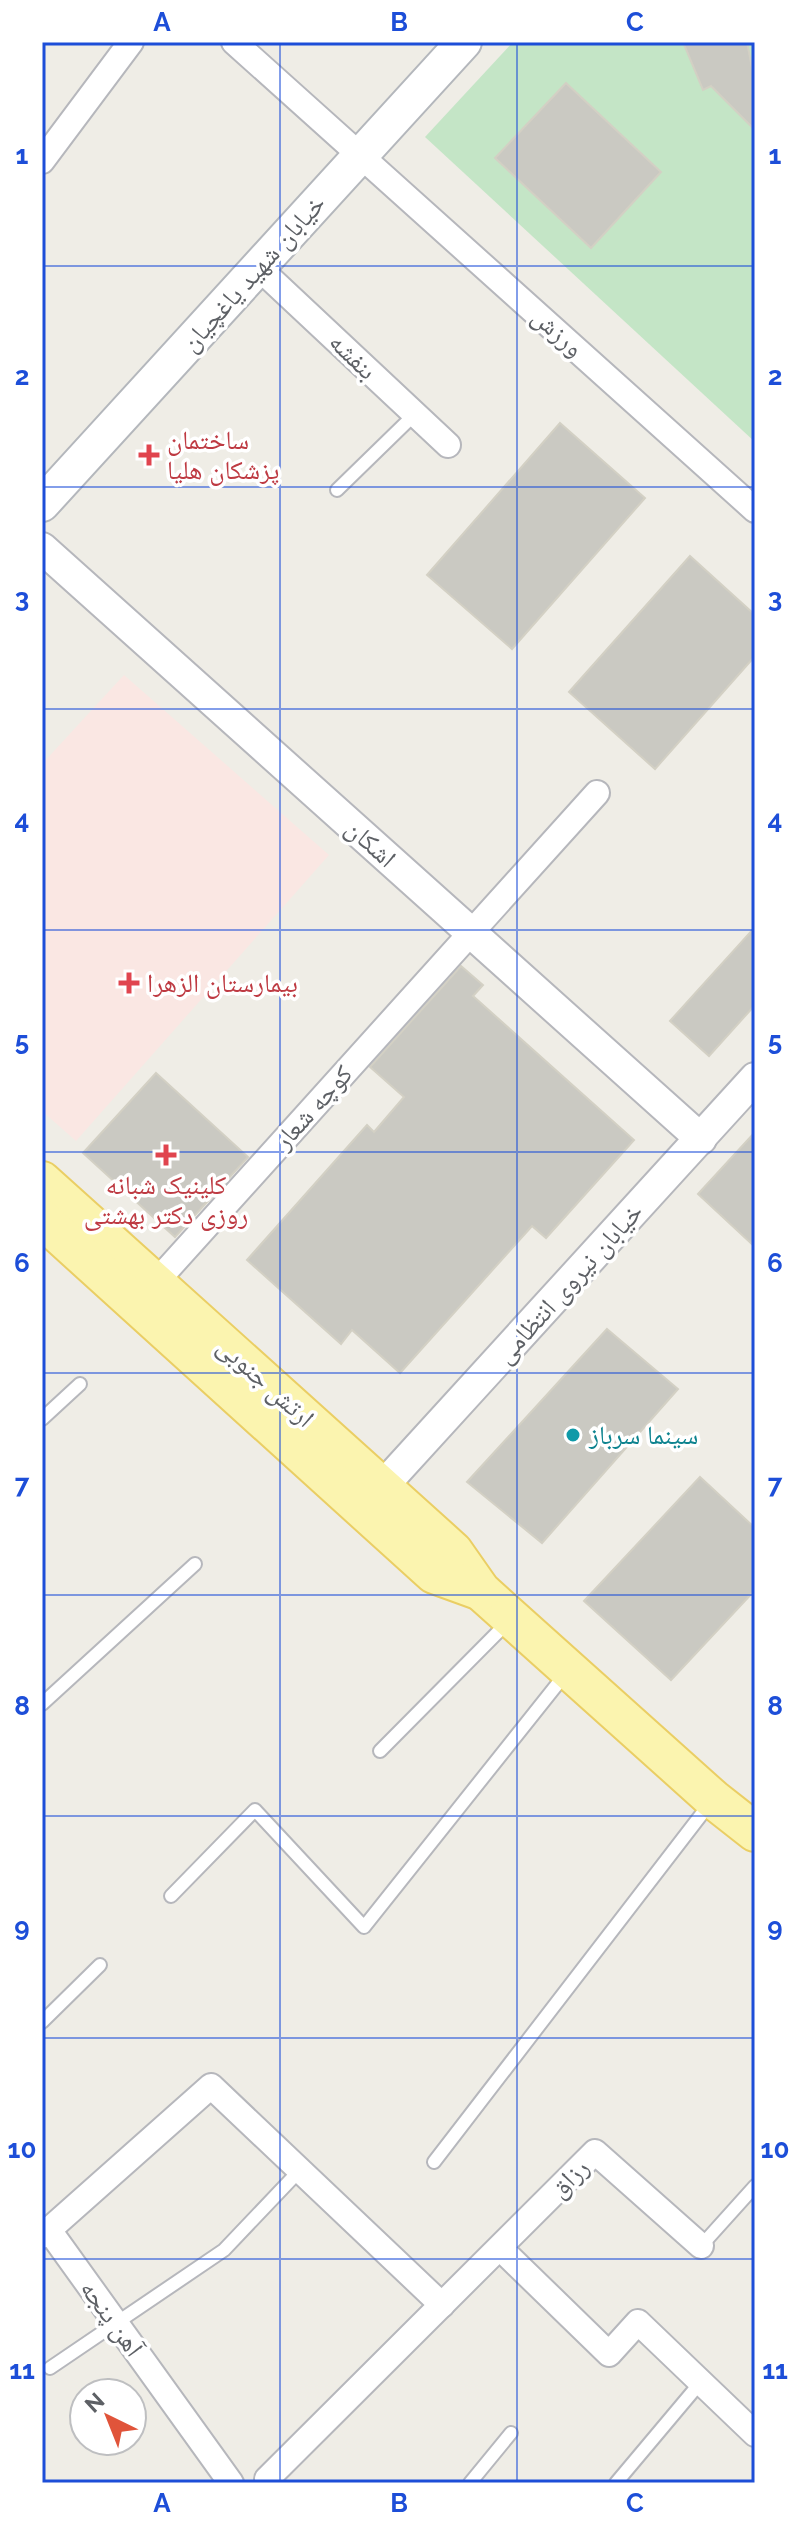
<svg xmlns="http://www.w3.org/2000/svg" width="797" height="2525" font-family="Raleway,'Noto Naskh Arabic',sans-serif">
	<rect width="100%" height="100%" fill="#efede6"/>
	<polygon fill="#fae7e3" points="124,675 329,855 76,1141 42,1111 42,764"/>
	<polygon fill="#c4e5c6" points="513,42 755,42 755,442 425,137"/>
	<g fill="#cac9c2" stroke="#d3d0c4" stroke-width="2">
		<polygon points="683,42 747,42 755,83 755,130 711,86 703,90"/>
		<polygon points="566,83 661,172 591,248 495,158"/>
		<polygon points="560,423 645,498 512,649 427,575"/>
		<polygon points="690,556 755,615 755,656 655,769 569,692"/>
		<polygon points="755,927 755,1005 709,1056 670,1021"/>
		<polygon points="461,966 483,985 473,996 634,1140 546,1238 532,1226 400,1373 352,1330 341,1344 247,1260 367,1125 374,1132 404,1097 370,1067"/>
		<polygon points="156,1073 248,1157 175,1237 83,1153"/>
		<polygon points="755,1132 755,1247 698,1194"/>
		<polygon points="607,1329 678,1389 542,1543 467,1482"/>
		<polygon points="700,1477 755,1528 755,1590 671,1680 584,1601"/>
	</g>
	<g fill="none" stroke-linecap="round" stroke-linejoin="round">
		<g stroke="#b6b7bc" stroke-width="16">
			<g id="service">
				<polyline points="337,490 415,414"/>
				<polyline points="42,1419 80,1384"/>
				<polyline points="42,1704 195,1564"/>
				<polyline points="380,1751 509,1621"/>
				<polyline points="171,1896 255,1810 364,1927 567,1672"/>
				<polyline points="42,2022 100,1965"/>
				<polyline points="434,2162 711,1802"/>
				<polyline points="701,2246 755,2186"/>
				<polyline points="50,2368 224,2250 300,2170"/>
				<polyline points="470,2483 511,2433"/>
				<polyline points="616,2483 700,2383"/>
			</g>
		</g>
		<g stroke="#b6b7bc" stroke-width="28">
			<g id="minor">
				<polyline points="234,42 755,510"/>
				<polyline points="42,161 131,42"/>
				<polyline points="258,267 448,445"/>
				<polyline points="156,1282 597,793"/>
				<polyline points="49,2230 231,2483"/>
				<polyline points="42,2236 211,2086 442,2305"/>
				<polyline points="500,2248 609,2354 638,2322 755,2434"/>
				<polyline points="267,2479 595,2152 701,2246"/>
			</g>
		</g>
		<g stroke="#b6b7bc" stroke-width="34">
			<g id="tertiary">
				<polyline points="42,548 701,1139"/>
				<polyline points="382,1487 755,1078"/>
			</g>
		</g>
		<g stroke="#b4b7bc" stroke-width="38">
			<polyline id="secondary" points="42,504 464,42"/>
		</g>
		<g stroke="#eace64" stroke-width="42">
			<g id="primary">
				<polyline points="42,1181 453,1551 481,1591 713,1799 755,1832"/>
				<polyline points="42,1219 434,1574 481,1591"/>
			</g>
		</g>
		<use href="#service" stroke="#fff" stroke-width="12"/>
		<use href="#minor" stroke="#fff" stroke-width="24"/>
		<use href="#tertiary" stroke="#fff" stroke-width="30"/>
		<use href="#secondary" stroke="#fff" stroke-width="34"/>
		<use href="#primary" stroke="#fbf4af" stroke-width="38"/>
	</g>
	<path fill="none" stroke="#1d4ed8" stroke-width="2" stroke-opacity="0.55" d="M280,42v2441M517,42v2441M42,266h713M42,487h713M42,709h713M42,930h713M42,1152h713M42,1373h713M42,1595h713M42,1816h713M42,2038h713M42,2259h713"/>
	<g fill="#e0444e" stroke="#fff" stroke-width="3">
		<path d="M145 443h8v8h8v8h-8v8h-8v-8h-8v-8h8z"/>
		<path d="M125 971h8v8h8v8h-8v8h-8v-8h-8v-8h8z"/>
		<path d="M162 1143h8v8h8v8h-8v8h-8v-8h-8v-8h8z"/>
	</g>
	<circle fill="#0f9aa8" stroke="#fff" stroke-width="3" cx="573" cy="1435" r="8"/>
	<g text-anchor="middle" stroke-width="7" stroke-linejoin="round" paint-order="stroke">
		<g font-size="26" fill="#5d6065" stroke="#fff">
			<text transform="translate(253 273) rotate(-48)" y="9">خیابان شهید یاغچیان</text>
			<text transform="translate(558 332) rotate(42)" y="9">ورزش</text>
			<text transform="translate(353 356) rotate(44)" y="9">بنفشه</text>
			<text transform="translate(371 843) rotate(42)" y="9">اشکان</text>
			<text transform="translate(313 1107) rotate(-48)" y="9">کوچه شعار</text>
			<text transform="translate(569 1283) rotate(-48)" y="9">خیابان نیروی انتظامی</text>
			<text transform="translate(266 1382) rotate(42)" y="9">ارتش جنوبی</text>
			<text transform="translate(569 2178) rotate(-45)" y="9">رزاق</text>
			<text transform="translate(112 2318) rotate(54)" y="9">آهن پنجه</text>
		</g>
		<g font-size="26" fill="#be3a42" stroke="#fff" text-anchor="start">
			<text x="167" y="449">ساختمان<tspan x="167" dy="30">پزشکان هلیا</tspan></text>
			<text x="147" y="992">بیمارستان الزهرا</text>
			<text x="166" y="1194" text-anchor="middle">کلینیک شبانه<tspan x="166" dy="30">روزی دکتر بهشتی</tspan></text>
		</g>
		<g font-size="26" fill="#0d838f" stroke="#fff" text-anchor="start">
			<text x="589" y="1444">سینما سرباز</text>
		</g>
	</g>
	<rect width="797" height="2525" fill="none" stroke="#ffffff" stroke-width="88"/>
	<g transform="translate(108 2417) rotate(317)"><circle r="38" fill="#ffffff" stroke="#bebfc1" stroke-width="2"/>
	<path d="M0-6L14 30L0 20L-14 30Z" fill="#e0543a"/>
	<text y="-12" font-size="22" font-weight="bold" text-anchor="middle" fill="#5d6065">N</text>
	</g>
	<rect x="44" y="44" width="709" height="2437" fill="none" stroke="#1d4ed8" stroke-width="3"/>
	<g font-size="26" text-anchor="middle" font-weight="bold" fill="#1d4ed8">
		<text x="162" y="31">A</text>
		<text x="399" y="31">B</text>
		<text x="635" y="31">C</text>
		<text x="22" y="164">1</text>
		<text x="775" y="164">1</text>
		<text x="22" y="385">2</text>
		<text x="775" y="385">2</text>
		<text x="22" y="607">3</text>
		<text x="775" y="607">3</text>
		<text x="22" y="829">4</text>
		<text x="775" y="829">4</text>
		<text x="22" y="1050">5</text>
		<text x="775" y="1050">5</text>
		<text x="22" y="1272">6</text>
		<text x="775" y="1272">6</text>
		<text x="22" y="1493">7</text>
		<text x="775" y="1493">7</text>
		<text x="22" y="1715">8</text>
		<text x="775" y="1715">8</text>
		<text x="22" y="1936">9</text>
		<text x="775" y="1936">9</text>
		<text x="22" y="2158">10</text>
		<text x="775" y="2158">10</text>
		<text x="22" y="2379">11</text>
		<text x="775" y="2379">11</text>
		<text x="162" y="2512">A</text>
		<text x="399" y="2512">B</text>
		<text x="635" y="2512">C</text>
	</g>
</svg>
